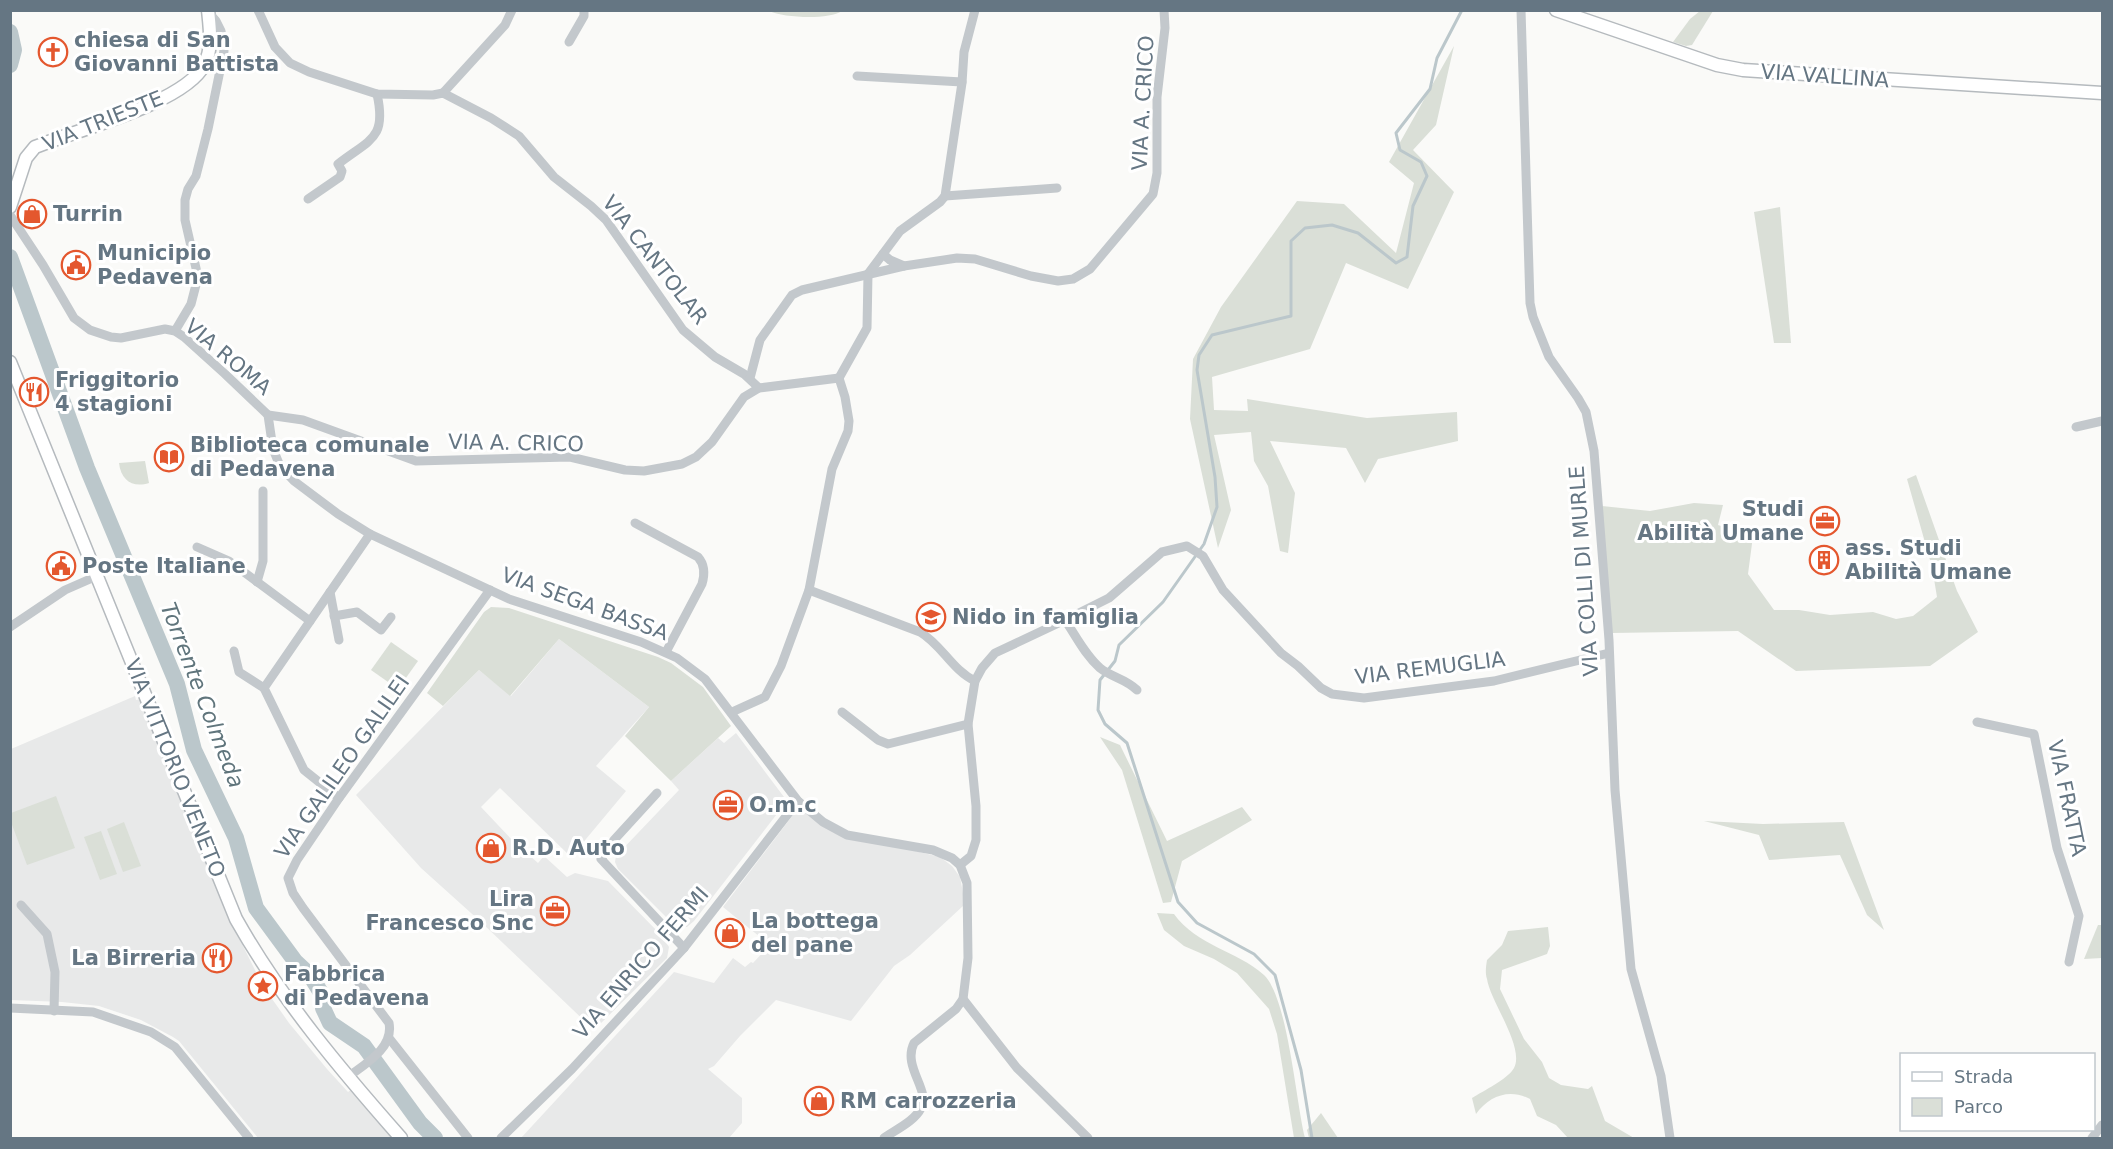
<svg xmlns="http://www.w3.org/2000/svg" width="2113" height="1149" font-family="'DejaVu Sans',sans-serif">
	<rect width="100%" height="100%" fill="#fafaf8"/>
	<g fill="#e8e9e9">
		<polygon points="559,639 649,707 596,766 626,791 571,857 500,788 481,807 513,841 538,863 544,856 567,877 575,873 608,881 661,935 669,947 667,958 594,1030 481,922 421,868 356,795 479,670 511,696"/>
		<polygon points="135,696 136,700 141,699 229,918 263,986 289,1023 327,1069 348,1092 352,1089 395,1138 258,1138 179,1041 173,1037 141,1020 99,1006 62,1002 11,1000 11,749"/>
		<polygon points="736,733 787,801 694,921 687,927 675,926 618,869 615,862 616,856 679,790 671,781 718,738 724,743"/>
		<polygon points="802,809 830,830 940,857 952,866 960,877 963,893 963,906 910,955 894,966 851,1021 776,1000 740,1036 714,1066 708,1069 742,1098 742,1123 729,1138 521,1138 674,972 714,983 733,958 745,967 751,962 753,963 770,945 723,907 796,811"/>
	</g>
	<g fill="#dadfd7">
		<path d="M769,11h73c-13,9 -58,7 -73,0z"/>
		<polygon points="1700,11 1713,11 1692,45 1686,46 1673,42 1690,19"/>
		<polygon points="1454,46 1436,125 1413,150 1454,192 1408,289 1346,263 1310,349 1212,377 1214,410 1248,411 1247,399 1367,418 1457,412 1458,441 1378,459 1365,483 1346,448 1270,441 1295,493 1288,553 1280,551 1268,486 1254,461 1251,432 1214,435 1231,510 1218,548 1190,419 1193,359 1221,307 1297,201 1344,204 1396,253 1414,183 1389,162"/>
		<polygon points="1780,207 1791,343 1774,343 1754,212"/>
		<path d="M145,461l4,22c-16,5 -28,-2 -30,-20z"/>
		<polygon points="1916,475 1957,591 1978,632 1930,666 1796,671 1738,631 1612,633 1602,506 1650,511 1694,503 1723,505 1718,525 1753,536 1748,574 1774,610 1799,610 1830,615 1873,612 1896,619 1913,616 1937,597 1932,567 1907,479"/>
		<polygon points="491,607 509,608 658,657 671,663 703,687 731,726 671,781 625,736 649,707 559,639 510,696 479,670 443,706 427,693 484,612"/>
		<polygon points="391,642 418,661 398,689 371,670"/>
		<polygon points="1100,737 1120,745 1167,841 1242,807 1252,820 1182,861 1171,902 1163,903 1122,770"/>
		<polygon points="56,796 75,848 27,865 11,822 11,813"/>
		<polygon points="1704,821 1763,824 1844,822 1884,930 1867,915 1840,855 1769,860 1759,835"/>
		<polygon points="124,822 141,866 123,872 107,829"/>
		<polygon points="101,831 117,874 100,880 84,837"/>
		<path d="M1157,913l17,1c23,32 62,36 90,61 24,23 32,128 41,163h-11l-17,-104 -8,-25 -32,-36 -23,-14 -30,-13 -20,-16z"/>
		<polygon points="2098,925 2102,925 2102,958 2084,959"/>
		<path d="M1548,927l2,19 -3,8 -45,16 -2,19 24,50 18,23 7,16 12,7 27,4 4,-3 13,35 29,17h-66l-12,-13 -19,-9 -7,-17c-21,-11 -41,-3 -54,15l-4,-16c11,-7 36,-19 42,-30 11,-21 -24,-67 -27,-89 -2,-6 -1,-13 0,-19l15,-15 6,-14z"/>
		<polygon points="1321,1113 1338,1138 1309,1138 1307,1130"/>
	</g>
	<g fill="none" stroke-linecap="round" stroke-linejoin="round">
		<polyline stroke="#bbc7cb" stroke-width="3" points="1312,1138 1301,1070 1275,975 1254,954 1197,923 1178,902 1127,743 1105,724 1098,710 1100,680 1115,661 1119,645 1163,602 1204,544 1217,507 1215,477 1197,370 1199,355 1212,335 1291,316 1291,241 1305,228 1332,225 1358,233 1396,263 1407,257 1413,206 1427,176 1421,162 1400,150 1396,133 1430,89 1437,58 1462,10"/>
		<g stroke="#bbc7cb" stroke-width="16">
			<polyline points="10,32 14,50 10,65"/>
			<polyline points="10,257 87,468 177,684 194,750 236,838 256,908 295,961 310,975 323,996 323,1008 330,1023 364,1046 420,1123 435,1138"/>
		</g>
		<g stroke="#b5babe" stroke-width="15">
			<g id="major">
				<polyline points="1556,10 1717,65 1743,70 2102,93"/>
				<path d="M10,207l16,-49 9,-11c41,-17 150,-44 169,-82 9,-16 6,-36 4,-55"/>
				<path d="M10,362l226,557c45,80 105,151 165,219"/>
			</g>
		</g>
		<g stroke="#c3c8cc" stroke-width="9">
			<polyline points="258,10 275,47 290,63 309,72 377,94 433,95 443,93 491,118 519,136 554,177 591,206 606,220 683,330 715,357 744,374 759,388"/>
			<polyline points="1521,10 1530,303 1533,317 1549,357 1578,398 1586,412 1594,451 1609,640 1615,790 1631,969 1661,1076 1670,1138"/>
			<polyline points="569,42 584,16 584,10"/>
			<polyline points="857,76 962,82"/>
			<polyline points="443,93 505,25 512,10"/>
			<polyline points="945,196 1057,188"/>
			<path d="M308,199l32,-22 2,-6 -4,-7c32,-25 49,-25 39,-70"/>
			<path d="M10,215l33,50 31,53 16,12 21,7 10,1 44,-9 10,2 9,6 41,37 43,41 5,34 7,17 14,15 44,33 32,20 139,65 132,43 36,16 28,21 93,122 25,21 24,13 86,15 19,8 8,7 7,18 1,75 -5,41 -7,10 -42,34c-12,24 17,47 7,65 -6,13 -26,22 -37,30"/>
			<polyline points="904,266 957,258 975,259 1031,276 1058,281 1073,279 1090,269 1153,194 1157,173 1157,97 1165,28 1164,10"/>
			<polyline points="868,274 900,231 940,202 945,196 962,83 964,52 975,10"/>
			<polyline points="175,331 191,304 198,277 185,220 185,200 188,189 196,176 208,129 224,51 221,31 216,21 209,13"/>
			<polyline points="750,378 760,340 792,295 802,290 904,266 890,260 883,254"/>
			<polyline points="839,378 867,328 868,274"/>
			<polyline points="268,415 303,420 416,461 570,457 625,470 644,471 682,464 696,457 712,442 744,397 759,388 839,378"/>
			<polyline points="2076,427 2102,421"/>
			<path d="M635,523l63,34c7,8 7,17 4,27l-36,68"/>
			<polyline points="197,547 229,561 310,621"/>
			<polyline points="257,582 263,561 263,491"/>
			<path d="M809,590l111,42c22,13 32,38 55,49"/>
			<polyline points="330,592 339,640"/>
			<polyline points="334,616 357,612 381,630 391,617"/>
			<path d="M1065,620c11,16 20,35 35,48 11,9 26,11 37,22"/>
			<polyline points="10,627 65,590 97,576"/>
			<polyline points="234,651 239,672 264,688"/>
			<polyline points="732,712 765,697 781,666 809,590 832,469 848,431 849,421 845,397 839,378"/>
			<polyline points="842,712 878,740 888,744 968,724"/>
			<polyline points="1977,722 2034,734 2057,848 2079,916 2069,962"/>
			<polyline points="657,793 614,840 601,859 684,948"/>
			<polyline points="339,798 304,770 264,688 370,534"/>
			<polyline points="960,865 971,856 976,840 976,806 968,724 975,681 982,668 995,653 1065,620 1109,598 1162,552 1187,546 1203,556 1223,590 1281,653 1298,666 1321,688 1332,694 1364,698 1494,681 1609,653"/>
			<polyline points="21,905 47,934 55,972 54,1011"/>
			<polyline points="963,999 1017,1068 1088,1138"/>
			<polyline points="10,1008 93,1012 151,1032 175,1047 249,1138"/>
			<polyline points="389,1038 468,1138"/>
			<path d="M348,1077c17,-13 46,-29 41,-54l-86,-115 -10,-15 -5,-15 9,-18 42,-62 151,-208"/>
			<polyline points="501,1138 572,1069 684,948 798,801"/>
			<polyline points="2092,1138 2102,1125"/>
		</g>
		<use href="#major" stroke="#fff" stroke-width="12"/>
	</g>
	<defs>
		<g id="church-ring" transform="scale(1.5)"><circle r="9.5" fill="#fff" stroke="#e4572e" stroke-width="1.5"/><path d="M-1.2-6h2.4v3.5h3.3v2.4h-3.3V6h-2.4V-.1h-3.3v-2.4h3.3Z" fill="#e4572e"/></g>
		<g id="shop-ring" transform="scale(1.5)"><circle r="9.5" fill="#fff" stroke="#e4572e" stroke-width="1.5"/><path d="M-5-2.5h2.3a2.7 3.5 0 0 1 5.4 0H5L5.5 6h-11ZM-1.5-2.5h3a1.5 2.3 0 0 0-3 0Z" fill="#e4572e"/></g>
		<g id="civic-ring" transform="scale(1.5)"><circle r="9.5" fill="#fff" stroke="#e4572e" stroke-width="1.5"/><path d="M-.6-6.5H3V-4.5H.6V-3L4-1V1h2V6H-6V1h2V-1L-.6-3ZM-1.2 2.5V6h2.4V2.5Z" fill="#e4572e"/></g>
		<g id="restaurant-ring" transform="scale(1.5)"><circle r="9.5" fill="#fff" stroke="#e4572e" stroke-width="1.5"/><path d="M-5-6h1v4h1v-4h1v4h1v-4h1v5L-1.5 .5V6h-2V.5L-5-1ZM5-6V6H3V1.5H1.5Q1.5-4 5-6Z" fill="#e4572e"/></g>
		<g id="library-ring" transform="scale(1.5)"><circle r="9.5" fill="#fff" stroke="#e4572e" stroke-width="1.5"/><path d="M-6-4Q-3-5.5-.7-3.5V5Q-3 3-6 4ZM6-4Q3-5.5 .7-3.5V5Q3 3 6 4Z" fill="#e4572e"/></g>
		<g id="office-ring" transform="scale(1.5)"><circle r="9.5" fill="#fff" stroke="#e4572e" stroke-width="1.5"/><path d="M-6-3h4V-5.5h4V-3h4V5H-6ZM-1-4.5V-3h2v-1.5ZM-6 0V1H6V0Z" fill="#e4572e"/></g>
		<g id="building-ring" transform="scale(1.5)"><circle r="9.5" fill="#fff" stroke="#e4572e" stroke-width="1.5"/><path d="M-4-6H4V6H1V3H-1V6H-4ZM-2.5-4.3h1.7v1.8h-1.7ZM.8-4.3h1.7v1.8H.8ZM-2.5-1h1.7V.8h-1.7ZM.8-1h1.7V.8H.8Z" fill="#e4572e"/></g>
		<g id="school-ring" transform="scale(1.5)"><circle r="9.5" fill="#fff" stroke="#e4572e" stroke-width="1.5"/><path d="M0-5L7-2L0 1L-7-2ZM-4 1L0 2.5L4 1V4Q0 6-4 4Z" fill="#e4572e"/></g>
		<g id="sight-ring" transform="scale(1.5)"><circle r="9.5" fill="#fff" stroke="#e4572e" stroke-width="1.5"/><path d="M0-6L1.8-2.2L6-1.7L2.9 1.2L3.7 5.4L0 3.3L-3.7 5.4L-2.9 1.2L-6-1.7L-1.8-2.2Z" fill="#e4572e"/></g>
	</defs>
	<g fill-rule="evenodd">
		<use href="#church-ring" x="53" y="52"/>
		<use href="#shop-ring" x="32" y="214"/>
		<use href="#civic-ring" x="76" y="265"/>
		<use href="#restaurant-ring" x="34" y="392"/>
		<use href="#library-ring" x="169" y="457"/>
		<use href="#office-ring" x="1825" y="521"/>
		<use href="#building-ring" x="1824" y="560"/>
		<use href="#civic-ring" x="61" y="566"/>
		<use href="#school-ring" x="931" y="617"/>
		<use href="#office-ring" x="728" y="805"/>
		<use href="#shop-ring" x="491" y="848"/>
		<use href="#office-ring" x="555" y="911"/>
		<use href="#shop-ring" x="730" y="933"/>
		<use href="#restaurant-ring" x="217" y="958"/>
		<use href="#sight-ring" x="263" y="986"/>
		<use href="#shop-ring" x="819" y="1101"/>
	</g>
	<g text-anchor="middle" stroke-width="6" stroke-linejoin="round" paint-order="stroke">
		<g font-size="21" font-weight="bold" fill="#657683" stroke="#fff" text-anchor="start">
			<text x="74" y="47">chiesa di San<tspan x="74" dy="24">Giovanni Battista</tspan></text>
			<text x="53" y="221">Turrin</text>
			<text x="97" y="260">Municipio<tspan x="97" dy="24">Pedavena</tspan></text>
			<text x="55" y="387">Friggitorio<tspan x="55" dy="24">4 stagioni</tspan></text>
			<text x="190" y="452">Biblioteca comunale<tspan x="190" dy="24">di Pedavena</tspan></text>
			<text x="1804" y="516" text-anchor="end">Studi<tspan x="1804" dy="24">Abilità Umane</tspan></text>
			<text x="1845" y="555">ass. Studi<tspan x="1845" dy="24">Abilità Umane</tspan></text>
			<text x="82" y="573">Poste Italiane</text>
			<text x="952" y="624">Nido in famiglia</text>
			<text x="749" y="812">O.m.c</text>
			<text x="512" y="855">R.D. Auto</text>
			<text x="534" y="906" text-anchor="end">Lira<tspan x="534" dy="24">Francesco Snc</tspan></text>
			<text x="751" y="928">La bottega<tspan x="751" dy="24">del pane</tspan></text>
			<text x="196" y="965" text-anchor="end">La Birreria</text>
			<text x="284" y="981">Fabbrica<tspan x="284" dy="24">di Pedavena</tspan></text>
			<text x="840" y="1108">RM carrozzeria</text>
		</g>
		<g font-size="21" fill="#657683" stroke="#fff">
			<text transform="translate(1825 76) rotate(4)" y="7">VIA VALLINA</text>
			<text transform="translate(1143 103) rotate(-87)" y="7">VIA A. CRICO</text>
			<text transform="translate(103 121) rotate(-22)" y="7">VIA TRIESTE</text>
			<text transform="translate(655 260) rotate(52)" y="7">VIA CANTOLAR</text>
			<text transform="translate(228 357) rotate(40)" y="7">VIA ROMA</text>
			<text transform="translate(516 443) rotate(1)" y="7">VIA A. CRICO</text>
			<text transform="translate(1584 571) rotate(-94)" y="7">VIA COLLI DI MURLE</text>
			<text transform="translate(585 604) rotate(20)" y="7">VIA SEGA BASSA</text>
			<text transform="translate(1430 668) rotate(-7)" y="7">VIA REMUGLIA</text>
			<text transform="translate(342 767) rotate(-55)" y="7">VIA GALILEO GALILEI</text>
			<text transform="translate(175 768) rotate(68)" y="7">VIA VITTORIO VENETO</text>
			<text transform="translate(2067 798) rotate(78)" y="7">VIA FRATTA</text>
			<text transform="translate(641 963) rotate(-49)" y="7">VIA ENRICO FERMI</text>
		</g>
		<g font-size="22" font-style="italic" fill="#60757c" stroke="#fff">
			<text transform="translate(203 695) rotate(69)" y="8">Torrente Colmeda</text>
		</g>
	</g>
	<rect width="2113" height="1149" fill="none" stroke="#657683" stroke-width="24"/>
	<rect x="1900" y="1053" width="195" height="78" fill="#ffffff" stroke="#c1c8cd" stroke-width="1.5"/>
	<rect x="1912" y="1072" width="30" height="9" fill="#ffffff" stroke="#c1c8cd" stroke-width="1.5"/>
	<text x="1954" y="1083" font-size="18" fill="#657683">Strada</text>
	<rect x="1912" y="1098" width="30" height="18" fill="#dadfd7" stroke="#c1c8cd" stroke-width="1.5"/>
	<text x="1954" y="1113" font-size="18" fill="#657683">Parco</text>
</svg>
